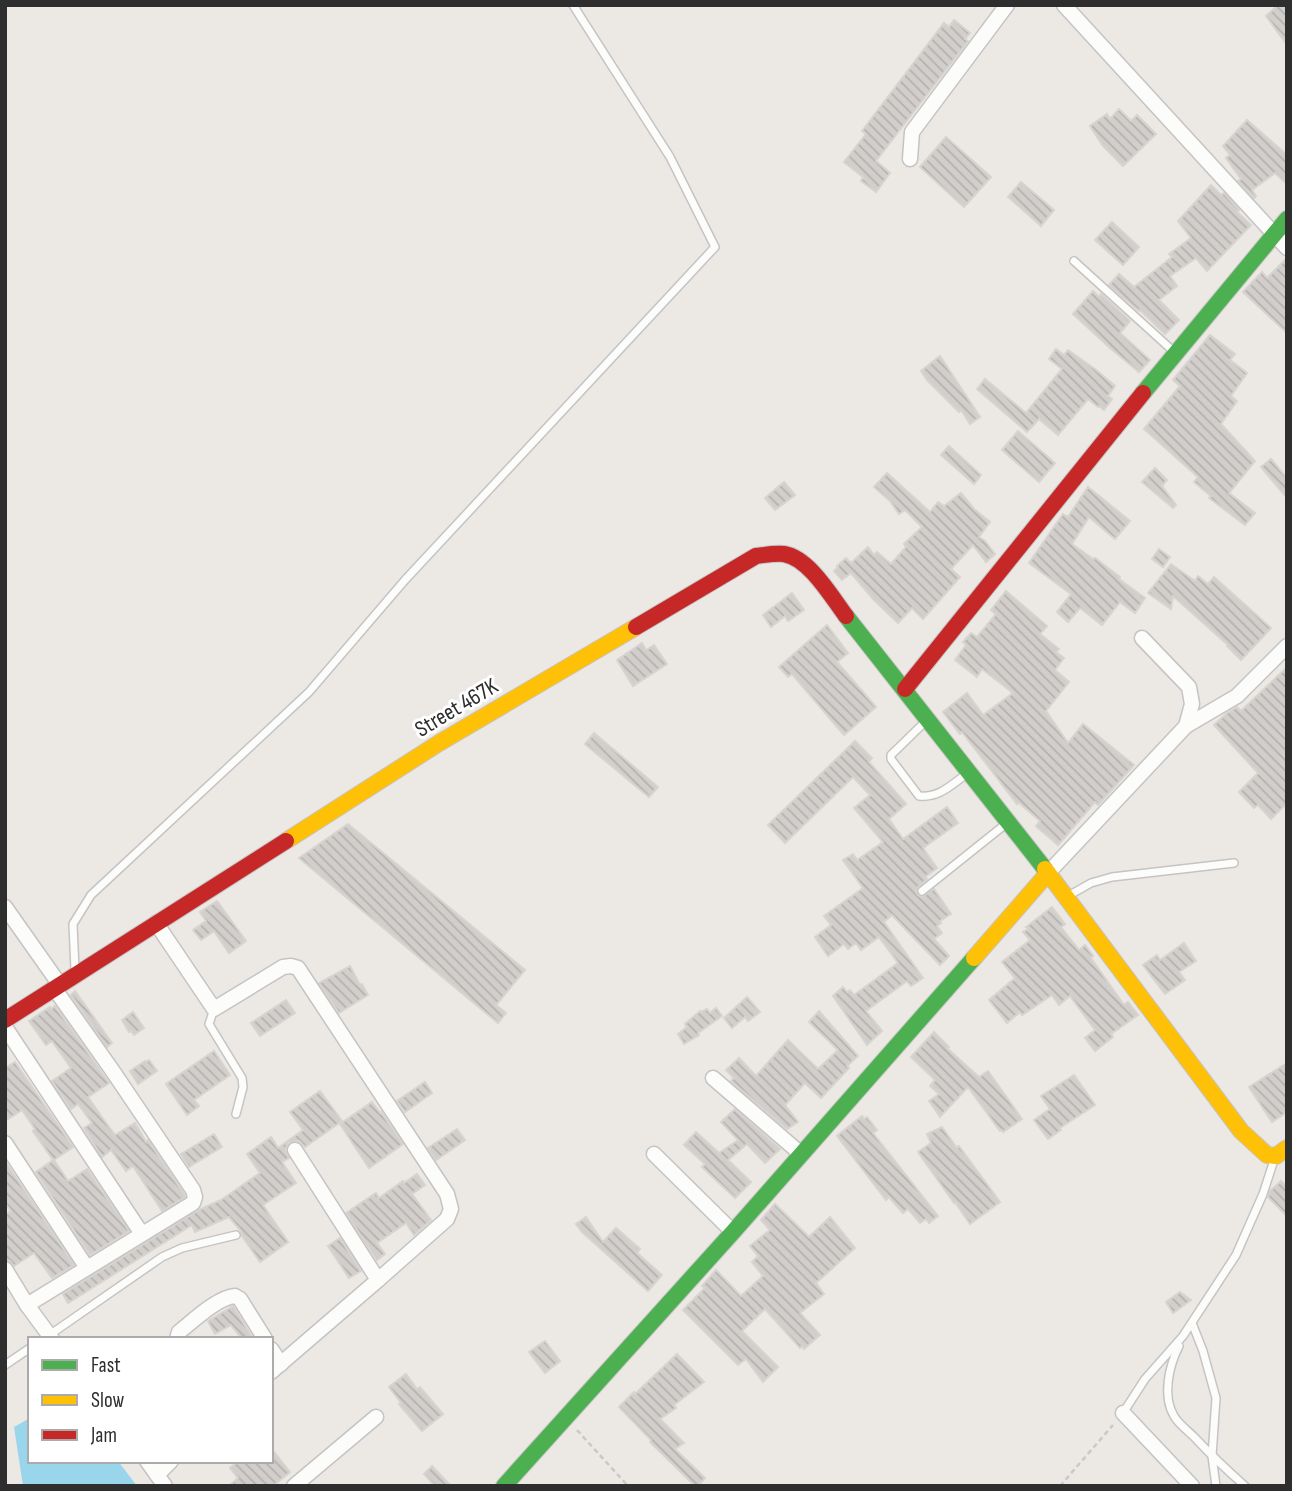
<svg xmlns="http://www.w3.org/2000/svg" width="1292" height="1491" font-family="'Sofia Sans Condensed',sans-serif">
	<defs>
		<pattern id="building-back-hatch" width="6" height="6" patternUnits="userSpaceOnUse" patternTransform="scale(1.75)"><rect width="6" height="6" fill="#d1cecb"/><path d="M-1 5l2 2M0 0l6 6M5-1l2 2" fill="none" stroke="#b4b1af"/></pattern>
	</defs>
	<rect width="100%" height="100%" fill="#ece8e4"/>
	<polygon fill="#99d6ec" points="30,1418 30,1461 118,1461 137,1486 23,1486 14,1427"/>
	<g fill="url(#building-back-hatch)" stroke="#d7d4d0" stroke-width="2">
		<polygon points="1278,5 1287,5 1287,45 1266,16"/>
		<polygon points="954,20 970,33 965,39 968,41 876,161 890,173 876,192 861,181 863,177 844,162 866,134 862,131 944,23 949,27"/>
		<polygon points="1119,109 1131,121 1137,115 1156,134 1123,166 1103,146 1090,126 1107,114 1110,119"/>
		<polygon points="1247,120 1287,155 1287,184 1275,173 1252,190 1256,196 1254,198 1238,181 1241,179 1226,158 1230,155 1223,146"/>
		<polygon points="946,137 991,177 964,207 920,167"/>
		<polygon points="1021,182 1054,210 1041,226 1008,197"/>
		<polygon points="1211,185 1221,195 1224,193 1239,210 1237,212 1251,225 1207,271 1196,258 1170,276 1177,286 1159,300 1179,320 1165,334 1140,310 1139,311 1109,285 1119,274 1134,287 1172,257 1169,254 1191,238 1178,221"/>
		<polygon points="1112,222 1139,247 1123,265 1095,240"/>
		<polygon points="1287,258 1287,333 1243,292 1262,272 1267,278"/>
		<polygon points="1093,291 1099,297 1101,294 1130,321 1120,333 1150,360 1139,372 1110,348 1073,314"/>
		<polygon points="1210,335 1235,354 1230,360 1247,373 1231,396 1237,401 1221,424 1255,461 1229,493 1255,513 1245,525 1209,498 1211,496 1194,482 1198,477 1144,429 1180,386 1173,380"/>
		<polygon points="1056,349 1064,355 1068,350 1095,369 1115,386 1108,396 1112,399 1104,410 1099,406 1098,407 1088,399 1058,435 1039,419 1027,432 977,389 985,379 1026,413 1062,369 1049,359"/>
		<polygon points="940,356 980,417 970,424 961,410 959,412 927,380 921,371"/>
		<polygon points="1018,431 1055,463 1039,482 1002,450"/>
		<polygon points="949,446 981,475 974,484 941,455"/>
		<polygon points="1271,459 1287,478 1287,498 1261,467"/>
		<polygon points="1155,468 1167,480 1162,486 1176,505 1173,508 1142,482"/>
		<polygon points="887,473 930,512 938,502 944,506 961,493 974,509 990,522 979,537 985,541 995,554 986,562 973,545 951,569 960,577 923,619 912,608 898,623 873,599 851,573 842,580 834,571 838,567 837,566 846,558 851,563 868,547 874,555 877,552 891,564 906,547 904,544 922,527 905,510 899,514 890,501 874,487"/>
		<polygon points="784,482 795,495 775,510 765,498"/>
		<polygon points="1088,487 1130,521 1115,539 1089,517 1072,544 1093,559 1095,558 1120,577 1119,579 1145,598 1135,613 1120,602 1102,625 1080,608 1068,622 1057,612 1071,594 1029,563 1063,514 1068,517"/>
		<polygon points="1159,549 1170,557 1163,567 1152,559"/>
		<polygon points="1171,564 1195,581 1198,576 1208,584 1214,577 1271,628 1241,660 1227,646 1228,645 1173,596 1171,609 1148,593"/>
		<polygon points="1006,591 1047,626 1040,634 1059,649 1056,652 1064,658 1055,670 1069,682 1046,711 1068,743 1083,724 1134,765 1098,805 1095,802 1058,845 1036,826 1040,821 1018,802 1017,804 962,732 960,734 943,712 967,693 983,715 1013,693 982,669 977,677 955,660 966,645 963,642 971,633 977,637 996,614 991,610"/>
		<polygon points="792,593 804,610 788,621 785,616 771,627 763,615"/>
		<polygon points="827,625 848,653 837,662 876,707 844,735 792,674 788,677 779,667"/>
		<polygon points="642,643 646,650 654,645 667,664 633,686 617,660"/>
		<polygon points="1287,667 1287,803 1271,819 1258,805 1254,808 1239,792 1258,773 1214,725 1227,713 1237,707 1241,711"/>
		<polygon points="594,733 658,787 649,797 585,744"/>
		<polygon points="855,741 872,758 869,762 906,804 889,819 903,839 947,807 958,823 923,848 937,868 925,877 927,879 918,887 916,891 918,895 922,897 934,889 951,914 940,921 941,923 937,926 942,933 934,939 949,956 940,965 892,915 884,922 923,978 911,986 907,981 866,1011 882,1031 867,1045 833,996 843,987 847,992 850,990 854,995 898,963 879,937 861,950 856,943 848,949 844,944 828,956 815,937 831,925 824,916 863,888 843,860 853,854 857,860 883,842 854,808 870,795 853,777 785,843 768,825"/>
		<polygon points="348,824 525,970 496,1005 506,1013 498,1023 299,858"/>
		<polygon points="217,901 246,941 229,953 214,931 201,940 193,930 206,921 200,912"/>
		<polygon points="1052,907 1065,924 1061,927 1079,950 1085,945 1093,956 1091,958 1124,1005 1128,1002 1138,1015 1111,1034 1113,1037 1095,1051 1085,1038 1095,1030 1070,996 1059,1005 1052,995 1022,1015 1020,1012 1007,1023 989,1000 1015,978 1002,962 1030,940 1023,932 1028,929 1026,927"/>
		<polygon points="1184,943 1196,961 1179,972 1185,980 1165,994 1143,965 1157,955 1160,960"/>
		<polygon points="350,966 360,985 362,984 368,995 339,1013 319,983"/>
		<polygon points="75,991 112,1043 107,1047 71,995"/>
		<polygon points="747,997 760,1012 748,1021 745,1017 732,1028 724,1018"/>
		<polygon points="286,1000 295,1013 260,1036 251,1023"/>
		<polygon points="55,1006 109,1083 88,1097 101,1116 115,1135 135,1123 146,1142 148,1140 184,1194 185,1197 162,1211 133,1166 126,1171 111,1150 102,1157 84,1128 92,1123 78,1104 71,1109 52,1081 71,1068 52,1041 46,1045 29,1021 50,1007 51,1009"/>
		<polygon points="716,1008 722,1016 698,1033 699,1035 684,1044 678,1034 687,1027 685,1024 700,1011 701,1012 707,1009 710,1013"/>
		<polygon points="819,1011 858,1056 847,1066 849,1068 821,1098 805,1083 785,1105 798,1122 787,1129 731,1081 734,1078 726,1070 739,1058 756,1076 788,1040 818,1069 838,1050 809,1022"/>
		<polygon points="133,1012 144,1028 134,1035 131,1031 129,1032 122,1020"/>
		<polygon points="934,1032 949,1047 948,1049 979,1077 988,1071 1022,1119 1003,1132 1002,1130 1000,1131 968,1087 940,1117 929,1101 939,1094 930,1086 935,1080 911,1057"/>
		<polygon points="214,1051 230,1075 194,1100 199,1106 187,1115 166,1084"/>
		<polygon points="149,1060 157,1071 138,1084 130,1071 145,1061 146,1062"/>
		<polygon points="15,1062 73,1147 54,1160 68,1181 87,1169 129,1231 90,1255 36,1172 53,1160 33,1131 35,1129 22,1110 5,1121 5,1068"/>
		<polygon points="1287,1063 1287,1112 1272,1122 1249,1087"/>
		<polygon points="1074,1075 1095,1105 1060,1128 1061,1130 1048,1139 1034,1120 1050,1109 1041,1096"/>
		<polygon points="425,1082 432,1093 405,1112 397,1101"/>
		<polygon points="320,1091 342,1121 305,1147 299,1141 294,1141 289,1142 285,1150 289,1158 282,1162 296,1183 263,1205 288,1242 260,1262 242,1236 241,1231 229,1217 195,1232 192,1225 68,1303 63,1294 199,1210 221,1200 260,1173 247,1154 271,1137 278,1148 303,1130 290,1112"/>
		<polygon points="372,1102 380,1113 381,1112 403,1144 369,1168 340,1124"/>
		<polygon points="735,1109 780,1149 765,1163 747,1144 728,1160 751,1182 735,1198 702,1167 705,1164 684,1145 696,1132 719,1153 738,1140 721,1122"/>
		<polygon points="862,1116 864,1119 867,1117 877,1130 873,1133 938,1216 929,1223 926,1219 920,1223 908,1209 903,1213 889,1197 886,1200 837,1136"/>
		<polygon points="942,1127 957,1148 959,1146 1000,1202 970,1224 955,1202 954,1203 918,1152 931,1143 927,1134"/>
		<polygon points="457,1129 465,1140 436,1160 428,1148"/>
		<polygon points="214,1134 222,1147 189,1167 181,1154"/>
		<polygon points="5,1161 74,1265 52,1278 34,1253 14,1266 10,1261 5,1259 5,1215 11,1211 5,1203"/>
		<polygon points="417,1174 425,1185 412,1194 431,1220 414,1235 406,1223 377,1243 385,1254 377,1260 346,1213 376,1193 379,1198 403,1181 404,1183"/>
		<polygon points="1281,1181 1287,1187 1287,1216 1268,1197 1270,1191"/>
		<polygon points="775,1204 809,1237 830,1217 855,1248 816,1283 824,1294 800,1313 820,1335 804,1349 802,1346 800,1348 765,1309 742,1331 778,1367 763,1382 746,1359 738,1365 683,1310 705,1288 702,1286 716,1270 741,1296 763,1276 752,1262 758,1256 750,1246 770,1230 761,1220"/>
		<polygon points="586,1217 603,1242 616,1228 640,1249 637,1253 662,1275 648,1291 582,1232 576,1224"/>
		<polygon points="340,1238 361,1271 349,1278 328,1246"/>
		<polygon points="1180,1292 1191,1300 1173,1313 1166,1302"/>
		<polygon points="233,1306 253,1339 242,1339 231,1325 215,1334 208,1321"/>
		<polygon points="545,1341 560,1361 545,1373 529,1352"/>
		<polygon points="677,1354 704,1382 674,1405 676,1408 660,1419 684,1443 675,1449 705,1478 698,1486 695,1486 650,1442 651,1440 619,1407 634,1392 635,1394"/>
		<polygon points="406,1374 417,1389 420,1387 443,1414 422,1431 399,1404 401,1403 389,1387"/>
		<polygon points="271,1448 290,1472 273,1486 229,1486 238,1478 230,1468 239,1461 271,1461"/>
		<polygon points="432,1466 451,1486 435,1486 424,1474"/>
	</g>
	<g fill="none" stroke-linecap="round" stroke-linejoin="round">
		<g stroke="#c5c4c5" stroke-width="10">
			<g id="lane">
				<polyline points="1074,261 1172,350"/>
				<path d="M927,720l-36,35v4l28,37c21,2 33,-12 49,-23"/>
				<polyline points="922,891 1007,823"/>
				<polyline points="1068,896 1091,883 1112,877 1234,863"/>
				<polyline points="75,970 73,924 91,895 309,692 405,580 715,247 670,157 573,5"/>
				<polyline points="214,1009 209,1024 242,1078 243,1087 236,1114"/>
				<polyline points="1192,1323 1203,1351 1216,1398 1212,1456 1216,1486"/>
				<polyline points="48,1336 162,1257 182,1248 236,1235"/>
				<path d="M1179,1346c-10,20 -17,50 -5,70 5,9 16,16 23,24 15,16 31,31 48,46"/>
				<polyline points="5,1365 30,1348"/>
				<polyline points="1123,1413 1145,1379 1183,1336 1236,1255 1263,1194 1275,1157"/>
			</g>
		</g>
		<g stroke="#c5c4c5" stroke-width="17">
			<g id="street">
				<polyline points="1064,5 1287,248"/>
				<polyline points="910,159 912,132 1007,5"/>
				<polyline points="1142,638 1189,687 1192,704 1186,726"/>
				<polyline points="1048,873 1186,726 1237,696 1287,646"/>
				<polyline points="5,907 60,985"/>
				<polyline points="156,923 214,1009 283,967 291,966 298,968 447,1194 451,1209 447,1219 378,1280 295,1150"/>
				<polyline points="5,1027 142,1234"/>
				<polyline points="713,1078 801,1154"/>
				<polyline points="5,1143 87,1268"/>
				<polyline points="654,1154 733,1232"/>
				<polyline points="5,1269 27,1305 52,1339"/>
				<polyline points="27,1305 193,1203 195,1197 193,1190 112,1070 54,988"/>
				<path d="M177,1339l2,-7c14,-11 39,-35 56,-36l5,3 25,40"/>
				<polyline points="271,1349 281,1364"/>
				<polyline points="271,1372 378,1280"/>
				<polyline points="1123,1413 1192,1486"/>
				<polyline points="147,1461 165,1486"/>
				<polyline points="157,1475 171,1461"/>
				<polyline points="294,1486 376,1417"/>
			</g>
		</g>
		<g stroke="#c5c4c5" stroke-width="18">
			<g id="fast">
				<polyline points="1143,393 1287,219"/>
				<polyline points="846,616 1045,869"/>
				<polyline points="504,1486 733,1232 974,958"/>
			</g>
		</g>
		<g stroke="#c5c4c5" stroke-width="18">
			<g id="slow">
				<polyline points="286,841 439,743 636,627"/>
				<polyline points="1045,869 1241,1131 1267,1155 1276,1156 1287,1148"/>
				<polyline points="974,958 1048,873"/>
			</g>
		</g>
		<g stroke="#c5c4c5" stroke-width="18">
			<g id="jam">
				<path d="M636,627l120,-71c9,-1 19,-3 28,-2 25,4 47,42 62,62"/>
				<polyline points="905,689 1143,393"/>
				<polyline points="5,1020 286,841"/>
			</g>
		</g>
		<g stroke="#c9c9c8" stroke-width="2.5" stroke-dasharray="5 3.5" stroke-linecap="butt">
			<polyline points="577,1430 628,1486"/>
			<polyline points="1060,1486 1113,1425"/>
		</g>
		<use href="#lane" stroke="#fcfcfb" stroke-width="7"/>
		<use href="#street" stroke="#fcfcfb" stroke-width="14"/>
		<use href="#fast" stroke="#4caf50" stroke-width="16"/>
		<use href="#slow" stroke="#ffc107" stroke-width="16"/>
		<use href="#jam" stroke="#c62828" stroke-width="16"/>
	</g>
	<g text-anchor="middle" stroke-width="6" stroke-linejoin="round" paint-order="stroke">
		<g font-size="23" fill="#2e2e2e" stroke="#fff">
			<text transform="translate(456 707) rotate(-31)" y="8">Street 467K</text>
		</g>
	</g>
	<rect width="1292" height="1491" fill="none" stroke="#2e2e2e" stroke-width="14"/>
	<rect x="28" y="1337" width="245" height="126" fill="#ffffff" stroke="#ababab" stroke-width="2"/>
	<rect x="42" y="1360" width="35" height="10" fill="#4caf50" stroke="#ababab" stroke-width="2"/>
	<text x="91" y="1372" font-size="21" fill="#2e2e2e">Fast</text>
	<rect x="42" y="1395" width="35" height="10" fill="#ffc107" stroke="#ababab" stroke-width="2"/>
	<text x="91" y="1407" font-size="21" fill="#2e2e2e">Slow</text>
	<rect x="42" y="1430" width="35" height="10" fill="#c62828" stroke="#ababab" stroke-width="2"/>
	<text x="91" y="1442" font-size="21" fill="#2e2e2e">Jam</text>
</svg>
